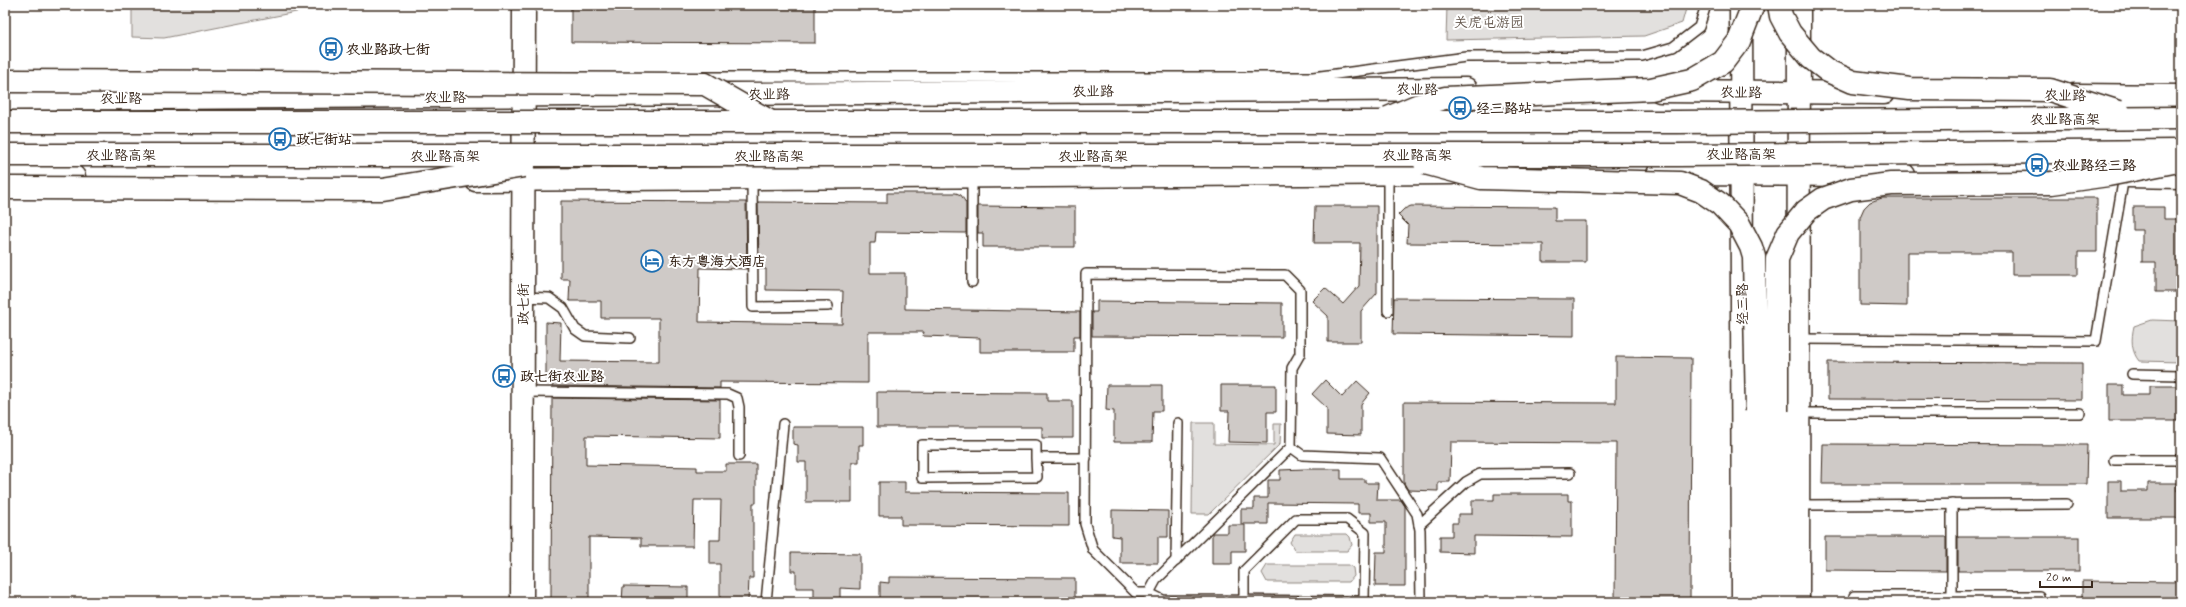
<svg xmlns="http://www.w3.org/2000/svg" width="2186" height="607" font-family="Mynerve,'LXGW WenKai TC',sans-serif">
	<rect width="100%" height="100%" fill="#fff"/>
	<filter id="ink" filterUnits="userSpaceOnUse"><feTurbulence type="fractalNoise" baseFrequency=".025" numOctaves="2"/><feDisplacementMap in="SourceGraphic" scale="8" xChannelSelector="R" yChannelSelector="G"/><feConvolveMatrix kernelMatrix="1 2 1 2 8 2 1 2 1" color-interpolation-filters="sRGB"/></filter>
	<g filter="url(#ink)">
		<g fill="#e2e0de" stroke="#8e857e">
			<polygon points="132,5 332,5 164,38 132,37"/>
			<polygon points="1447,5 1687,5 1682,23 1644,36 1446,40"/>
			<path d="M2152,320l29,1v41l-42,-1c-8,-10 -8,-22 -5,-35z"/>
			<polygon points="1193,423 1214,423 1214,444 1274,445 1274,424 1281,424 1280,444 1209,514 1192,514"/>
			<polygon points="1295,534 1347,534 1350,537 1352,545 1347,551 1295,551 1290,542"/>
			<polygon points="1267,565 1349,565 1353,568 1354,576 1349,582 1267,582 1262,573"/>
		</g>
		<g fill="#cfcac7" stroke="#3b2a1e">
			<polygon points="571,5 815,5 815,43 571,42"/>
			<polygon points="887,193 956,193 961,195 966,203 966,233 876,232 875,243 870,243 870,273 905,273 905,309 1080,312 1080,336 1074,336 1074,352 980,352 980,338 923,336 924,332 868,332 868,383 720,382 720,388 552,386 552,381 546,381 546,322 561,323 560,361 659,362 659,318 601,318 601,301 569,301 570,279 561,279 561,201 746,202 747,269 700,268 699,322 842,324 843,291 766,290 766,269 759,269 758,202 887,203"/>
			<polygon points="1882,198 2097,198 2097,252 2078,252 2078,275 2012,275 2012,252 1907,252 1907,306 1860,305 1860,217 1864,208 1870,202"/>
			<polygon points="978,206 1075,207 1075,247 983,247 983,233 978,233"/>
			<polygon points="1315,206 1377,206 1377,293 1361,311 1361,342 1328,342 1328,316 1312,301 1325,288 1343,304 1359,286 1360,243 1314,243"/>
			<polygon points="1411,206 1555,207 1555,221 1586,221 1586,262 1543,262 1543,244 1407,243 1408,225 1398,215 1404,209"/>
			<polygon points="2133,207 2164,207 2164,219 2181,219 2181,292 2156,292 2156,262 2142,262 2142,230 2133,230"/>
			<polygon points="1394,298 1574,299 1574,336 1393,334"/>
			<polygon points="1097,301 1282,303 1282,337 1092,336 1092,312 1097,312"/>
			<polygon points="1616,357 1691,358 1690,602 1615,602 1616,443 1451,442 1450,482 1438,482 1438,491 1408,490 1404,483 1404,402 1616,403"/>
			<polygon points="1828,362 2082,363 2082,400 1828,399"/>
			<polygon points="1325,380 1342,397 1357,381 1370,393 1361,404 1361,435 1327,434 1327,408 1312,394"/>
			<polygon points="1107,385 1162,385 1162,411 1153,411 1152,442 1114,442 1114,411 1106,410"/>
			<polygon points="1221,385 1276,385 1276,412 1267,412 1267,443 1228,442 1229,411 1221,411"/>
			<polygon points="2109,385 2123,385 2123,395 2150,395 2150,386 2179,386 2179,395 2181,395 2181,421 2109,421"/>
			<polygon points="877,392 1047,393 1047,401 1073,401 1073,438 1042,438 1042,427 877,427"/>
			<polygon points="552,398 720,400 720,438 586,436 586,465 697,467 697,471 726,471 726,464 756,464 756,503 753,503 753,578 749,578 748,602 720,602 720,564 710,564 710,540 720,540 721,500 694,500 693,546 641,546 641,538 589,537 589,602 551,602"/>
			<polygon points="793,427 863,427 863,445 859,445 859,462 852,462 852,502 806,502 806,462 798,462 798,445 793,444"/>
			<polygon points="1823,444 2087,445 2086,484 1822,484"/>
			<polygon points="1305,469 1341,469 1341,479 1365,479 1365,483 1378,483 1377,500 1401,500 1405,506 1405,586 1375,586 1376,552 1386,552 1386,522 1371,522 1371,513 1358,513 1358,504 1268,503 1268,524 1241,524 1241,509 1254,509 1254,498 1268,498 1268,480 1280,480 1280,470"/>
			<polygon points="2108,481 2121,481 2121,491 2148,491 2148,483 2177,483 2177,491 2181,491 2181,518 2108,518"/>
			<polygon points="879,482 905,482 905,492 1069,493 1069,526 901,525 901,516 879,516"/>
			<polygon points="1494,494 1568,494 1568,501 1572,501 1572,537 1474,536 1474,553 1440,552 1440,536 1452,536 1452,523 1458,523 1458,514 1472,514 1472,500 1494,500"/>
			<polygon points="1112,510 1168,511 1168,537 1158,537 1158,563 1120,563 1120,537 1112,536"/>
			<polygon points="1228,525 1245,525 1245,551 1232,551 1232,564 1212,564 1212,533 1228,533"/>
			<polygon points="1825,537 1946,537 1946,571 1825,570"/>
			<rect x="1958" y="537" width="121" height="34"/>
			<polygon points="791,553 860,554 860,589 840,588 840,602 814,602 814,588 796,588 796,571 791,571"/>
			<polygon points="889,577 1075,578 1075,602 880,602 880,582 889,583"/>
			<polygon points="2082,581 2181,582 2181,602 2082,602"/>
			<polygon points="623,586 688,587 688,602 622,602"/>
		</g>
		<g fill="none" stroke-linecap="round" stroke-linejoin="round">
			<g stroke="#3b2a1e" stroke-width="12">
				<g id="lane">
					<polyline points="703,77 1313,77 1466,57 1642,56 1673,47 1699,27 1706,5"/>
					<polyline points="1388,173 1388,311"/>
					<polyline points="972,176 972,282"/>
					<polyline points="752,178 753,307 828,306"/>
					<polyline points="523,297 549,298 563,308 575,329 585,336 630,338"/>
					<polyline points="1799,339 2096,341 2124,176"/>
					<polyline points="2132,374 2181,375"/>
					<polyline points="523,392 728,394 737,398 739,407 739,456"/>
					<polyline points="1798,413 2080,413"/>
					<polyline points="1291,447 1302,455 1380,458 1417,514 1420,530 1421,602"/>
					<polyline points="1036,458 1037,477 922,478 922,445 1036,445 1036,458 1086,458"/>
					<polyline points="2114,460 2181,460"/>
					<polyline points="1952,504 1952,596"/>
					<polyline points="1798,505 2067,504"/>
					<polyline points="1419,525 1466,482 1480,474 1570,473"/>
					<polyline points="1176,561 1178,423"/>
					<polyline points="1854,596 2039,596"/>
					<polyline points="766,602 783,424"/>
					<polyline points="1149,602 1149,593 1136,593 1093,550 1085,524 1086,274 1285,275 1300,290 1300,354 1292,368 1291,447 1156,580 1149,593 1163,600 1364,601 1365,533 1347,519 1296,519 1244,571 1244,600"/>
				</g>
			</g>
			<g stroke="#3b2a1e" stroke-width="25">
				<g id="secondary">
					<polyline points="1741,5 1743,602"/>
					<polyline points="1660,91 1884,93"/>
					<polyline points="2074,95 2181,96"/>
					<polyline points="5,99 1466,89"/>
					<polyline points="1658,174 1904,175"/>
					<polyline points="2126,176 2181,177"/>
					<polyline points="5,177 74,177"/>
					<polyline points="476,180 1452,173"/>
					<polyline points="522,602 524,5"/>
					<polyline points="1798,602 1799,5"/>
				</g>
			</g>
			<g stroke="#3b2a1e" stroke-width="25">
				<g id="highway">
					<polyline points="1757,411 1760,602"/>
					<polyline points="1777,411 1778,602"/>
				</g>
			</g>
			<use href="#lane" stroke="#fff" stroke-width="9"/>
			<use href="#secondary" stroke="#fff" stroke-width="22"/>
			<use href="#highway" stroke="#fff" stroke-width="22"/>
			<g stroke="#3b2a1e" stroke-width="25" stroke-linecap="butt">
				<g id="highway-bridge">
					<polyline points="1779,5 1781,16 1790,33 1811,58 1828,71 1853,82 1910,89 2050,90 2119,112"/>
					<polyline points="5,81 705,84 771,122"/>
					<polyline points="1388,118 1419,105 1445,98 1651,89 1692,80 1723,62 1739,41 1753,5"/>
					<polyline points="5,122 1677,122 2181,118"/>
					<polyline points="5,155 1677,155 2181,151"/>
					<polyline points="1425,163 1481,178 1680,183 1701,191 1720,204 1739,224 1751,247 1754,257 1757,411"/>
					<polyline points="5,188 383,189 524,166"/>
					<polyline points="1777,411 1777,259 1788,233 1806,211 1823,199 1851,189 1891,184 2052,183 2108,175 2178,161"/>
				</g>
			</g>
			<use href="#highway-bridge" stroke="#fff" stroke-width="22"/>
		</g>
	</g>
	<defs>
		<g id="bus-ring" transform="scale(1.15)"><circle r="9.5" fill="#fff" stroke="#1f6fb2" stroke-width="1.5"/><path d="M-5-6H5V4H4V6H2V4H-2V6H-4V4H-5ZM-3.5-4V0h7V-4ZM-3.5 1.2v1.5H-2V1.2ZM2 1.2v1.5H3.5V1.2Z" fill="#1f6fb2"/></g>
		<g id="hotel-ring" transform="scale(1.15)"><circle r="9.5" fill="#fff" stroke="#1f6fb2" stroke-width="1.5"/><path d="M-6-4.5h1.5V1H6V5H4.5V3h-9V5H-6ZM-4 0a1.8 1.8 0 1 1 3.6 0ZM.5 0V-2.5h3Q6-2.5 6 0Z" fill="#1f6fb2"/></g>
	</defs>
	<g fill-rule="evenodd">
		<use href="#bus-ring" x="331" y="49"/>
		<use href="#bus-ring" x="1460" y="108"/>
		<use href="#bus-ring" x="280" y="139"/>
		<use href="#bus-ring" x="2037" y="165"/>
		<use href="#hotel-ring" x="652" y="261"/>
		<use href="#bus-ring" x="504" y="376"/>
	</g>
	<g text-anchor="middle" stroke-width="4" stroke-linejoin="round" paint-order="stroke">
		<g font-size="14" fill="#65584e" stroke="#fff">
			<text x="1489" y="27">关虎屯游园</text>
		</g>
		<g font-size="14" font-weight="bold" fill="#3b2a1e" stroke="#fff" text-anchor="start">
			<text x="346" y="54">农业路政七街</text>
			<text x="1476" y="113">经三路站</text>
			<text x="296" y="144">政七街站</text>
			<text x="2052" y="170">农业路经三路</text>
			<text x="668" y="266">东方粤海大酒店</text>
			<text x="520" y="381">政七街农业路</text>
		</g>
		<g font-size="14" fill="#3b2a1e" stroke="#fff">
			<text transform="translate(1417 89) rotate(1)" y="5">农业路</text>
			<text transform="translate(1093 91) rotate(-1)" y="5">农业路</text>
			<text transform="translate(1741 92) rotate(1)" y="5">农业路</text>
			<text transform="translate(769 94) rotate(-1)" y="5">农业路</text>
			<text transform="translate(2065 95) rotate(1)" y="5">农业路</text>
			<text x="445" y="102">农业路</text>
			<text x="121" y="103">农业路</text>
			<text x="2065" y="124">农业路高架</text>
			<text x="1741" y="159">农业路高架</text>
			<text x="121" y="160">农业路高架</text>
			<text x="1417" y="160">农业路高架</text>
			<text x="445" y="161">农业路高架</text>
			<text x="769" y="161">农业路高架</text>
			<text x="1093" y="161">农业路高架</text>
			<text transform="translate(523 304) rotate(-90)" y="5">政七街</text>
			<text transform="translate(1742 304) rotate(-90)" y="5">经三路</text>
		</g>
	</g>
	<rect width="2186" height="607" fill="none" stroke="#fff" stroke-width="20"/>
	<rect x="10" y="10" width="2166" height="587" fill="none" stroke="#3b2a1e" stroke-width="1.5" filter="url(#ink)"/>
	<path d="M2040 581v6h52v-6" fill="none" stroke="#3b2a1e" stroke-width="2"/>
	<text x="2046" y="581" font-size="12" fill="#3b2a1e" stroke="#ffffff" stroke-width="3" paint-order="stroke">20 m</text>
</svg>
